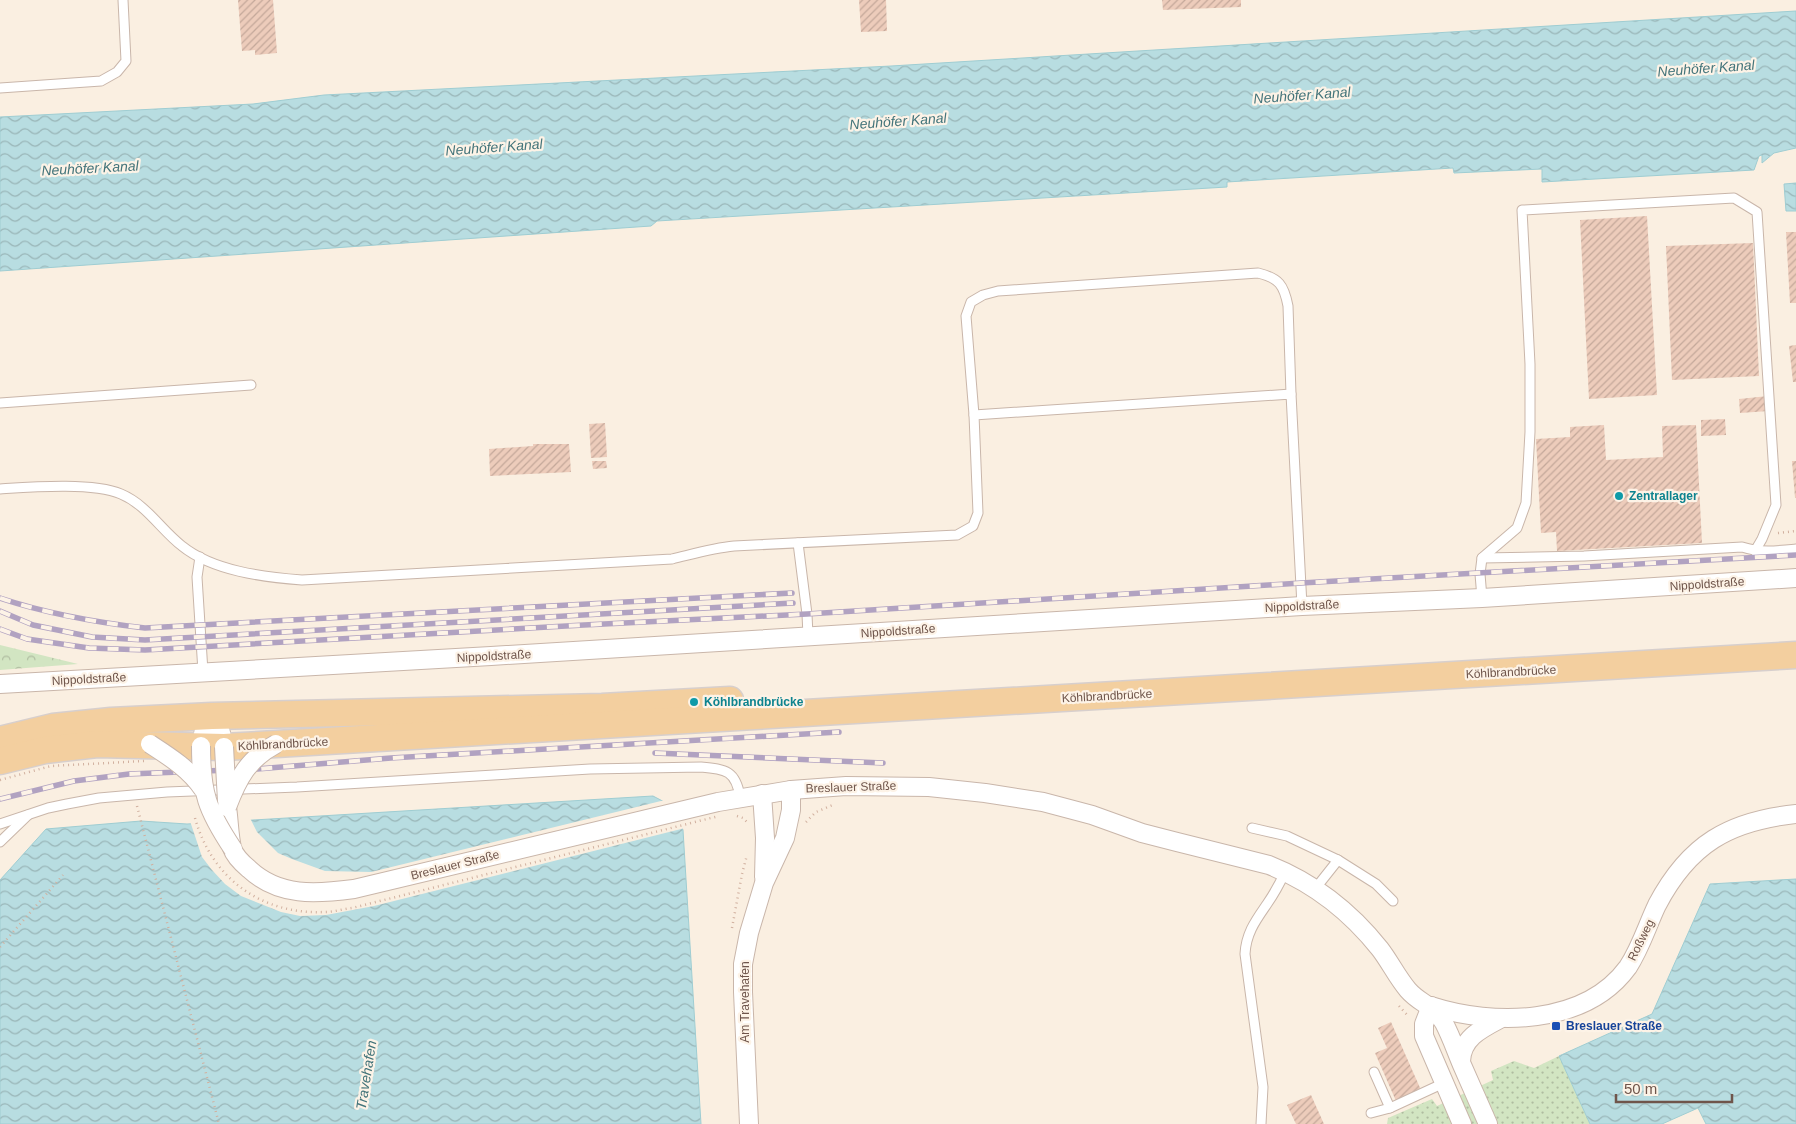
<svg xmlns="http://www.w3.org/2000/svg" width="1796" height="1124" font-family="Arial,sans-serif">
	<defs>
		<pattern id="green-dots" width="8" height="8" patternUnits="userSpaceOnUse" patternTransform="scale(1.25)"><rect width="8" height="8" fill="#d2e5c2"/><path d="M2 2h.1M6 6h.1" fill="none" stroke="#afbca0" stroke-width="1.8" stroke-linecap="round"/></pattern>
		<pattern id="forest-crowns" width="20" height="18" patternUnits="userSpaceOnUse" patternTransform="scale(1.25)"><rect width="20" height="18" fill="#d2e5c2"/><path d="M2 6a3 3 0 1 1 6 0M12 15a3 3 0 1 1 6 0" fill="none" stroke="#afbca0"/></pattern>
		<pattern id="water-waves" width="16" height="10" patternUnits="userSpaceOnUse" patternTransform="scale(1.25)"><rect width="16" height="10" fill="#b8dde1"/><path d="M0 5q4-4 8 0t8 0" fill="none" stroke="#9ab6b8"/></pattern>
		<pattern id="building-hatch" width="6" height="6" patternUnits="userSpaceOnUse" patternTransform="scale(1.25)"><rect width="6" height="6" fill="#edccbb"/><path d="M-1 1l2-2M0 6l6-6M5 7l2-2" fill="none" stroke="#c4a89a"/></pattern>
	</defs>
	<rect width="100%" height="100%" fill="#faefe1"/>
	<polygon fill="url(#green-dots)" points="1559,1056 1590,1124 1387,1124 1388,1118 1432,1099 1437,1106 1493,1080 1491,1071 1514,1061 1534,1068"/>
	<polygon fill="url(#forest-crowns)" points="0,645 78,664 0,670"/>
	<g fill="url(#water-waves)" stroke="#9fcdd2">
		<polygon points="1796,11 1796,148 1774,153 1762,163 1762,155 1759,156 1754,170 1542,182 1542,169 1454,173 1453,168 1227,182 1227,187 657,221 651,226 0,271 0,117 253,104 324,95 891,66"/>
		<polygon points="1796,183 1796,211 1786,211 1784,184"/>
		<polygon points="653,796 672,806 683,830 701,1124 0,1124 0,880 46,829 141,821 187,824"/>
		<polygon points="1796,879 1796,1124 1706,1124 1698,1108 1662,1124 1590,1124 1559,1056 1652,1014 1710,884"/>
	</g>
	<polygon fill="#faefe1" points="665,800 674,804 685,828 374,906 326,915 300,916 281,912 241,896 225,884 212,870 202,857 190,821 250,818 257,832 278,853 292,859 325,871 371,872"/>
	<g fill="url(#building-hatch)">
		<polygon points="238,0 273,0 277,53 255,55 255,50 242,51"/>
		<polygon points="859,0 886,0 887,31 861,32"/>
		<polygon points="1162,0 1241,0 1241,7 1163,10"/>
		<polygon points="1647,216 1657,395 1589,399 1580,220"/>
		<polygon points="1786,232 1796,232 1796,303 1790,303"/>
		<polygon points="1753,243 1759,376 1672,380 1666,246"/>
		<polygon points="1796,345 1796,382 1793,382 1789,346"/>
		<polygon points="1768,396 1769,411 1740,413 1739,399"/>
		<polygon points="1725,419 1726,435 1701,436 1701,420"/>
		<polygon points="605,423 607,457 591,458 589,424"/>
		<polygon points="1604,425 1606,460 1663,457 1662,426 1696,425 1702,543 1557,551 1556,532 1541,533 1536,439 1570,437 1570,427"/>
		<polygon points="533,444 569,444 571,472 490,476 489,449 533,446"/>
		<polygon points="592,461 606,461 607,468 593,469"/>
		<polygon points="1792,461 1796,461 1796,498 1795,498"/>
		<polygon points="1391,1022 1421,1090 1396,1101 1375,1053 1387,1048 1378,1028"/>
		<polygon points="1311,1095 1324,1124 1296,1124 1287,1105"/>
	</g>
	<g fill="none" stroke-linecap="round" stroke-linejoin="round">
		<g stroke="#c9b6aa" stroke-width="11">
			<g id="service">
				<polyline points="0,88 101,81 117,72 126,61 123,0"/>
				<polyline points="0,403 251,385"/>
				<path d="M974,415l-8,-99 5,-14 12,-7 15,-4 260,-18c21,5 26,12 30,33l3,88"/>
				<path d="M0,489c31,-2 93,-7 121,5 26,11 40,36 61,52 31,25 81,31 120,34l370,-21c21,-5 41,-11 62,-13l223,-11 16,-9 5,-13 -4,-98 317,-21 11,212"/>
				<polyline points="798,543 807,614 808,636"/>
				<polyline points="200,557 197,577 203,672"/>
				<path d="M1482,558l102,-2 158,-9c18,6 35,4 54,2"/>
				<polyline points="1482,598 1480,574 1482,558 1517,528 1526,503 1530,432 1530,364 1522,210 1734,198 1757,212 1776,505 1762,539 1755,551"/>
				<path d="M0,824l48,-16 19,-4 32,-6 68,-6 130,-5 293,-18 111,-2c25,2 35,4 39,30"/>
				<polyline points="1252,828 1287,836 1338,860"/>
				<polyline points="0,842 28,815"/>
				<polyline points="1315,889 1338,860 1376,884 1393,901"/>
				<polyline points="1374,1072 1390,1108 1444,1083"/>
				<polyline points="1371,1113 1390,1108"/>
				<path d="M1261,1124l2,-37 -18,-133c1,-21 11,-34 22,-50 7,-10 13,-21 18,-32"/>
			</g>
		</g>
		<g stroke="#c9b6aa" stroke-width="20">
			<g id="minor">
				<polyline points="0,684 491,656 1302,606 1482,598 1796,578"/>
				<polyline points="201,746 203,734 212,716 221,733 224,747"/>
				<polyline points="762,794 765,838 764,877"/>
				<path d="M227,807c2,13 2,28 5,41 3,9 11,16 17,21 30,28 67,25 105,20l364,-87 73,-12 55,-4 83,1 56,6 58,9 49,13 50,18 35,9 92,23c45,18 81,46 111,84 10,13 17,28 28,41 12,14 26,15 36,33 7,13 12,28 18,42 9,20 17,39 26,59"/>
				<path d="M1431,1006c62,20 154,20 197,-39 13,-20 19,-41 29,-62 32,-61 72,-84 139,-91"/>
				<polyline points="1431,1006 1424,1024 1424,1036 1462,1124"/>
				<path d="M1461,1061c1,-23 20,-32 39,-42"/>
				<polyline points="749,1124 743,992 743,964 749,933 764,883 785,838 791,810 791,790"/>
			</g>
		</g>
		<g stroke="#d7cfcd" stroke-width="29">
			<g id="primary">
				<polyline points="0,740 53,727 111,721 212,716 602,707 730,700"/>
				<polyline points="0,761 45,750 97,744 224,747 276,744 1796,655"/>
			</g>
		</g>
		<g stroke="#d1b09f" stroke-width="2.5" stroke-dasharray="1 4" stroke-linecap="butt">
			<polyline points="1778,533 1796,531"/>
			<polyline points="137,806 219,1124"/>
			<polyline points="737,816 743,818 747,822"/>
			<polyline points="806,822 816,812 835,804"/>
			<polyline points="732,928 742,874 747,855"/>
			<polyline points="0,947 63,875"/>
			<polyline points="1399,1006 1409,1017"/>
		</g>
		<use href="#service" stroke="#fff" stroke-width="9"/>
		<use href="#minor" stroke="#fff" stroke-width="18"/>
		<use href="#primary" stroke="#f3cf9f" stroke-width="26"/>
		<g stroke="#b1a2c1" stroke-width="5.5">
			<g id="rail">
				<path d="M0,598c48,16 94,24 145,30l647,-35"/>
				<polyline points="0,611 33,625 92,637 145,640 793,603"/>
				<polyline points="0,629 27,639 89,648 145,650 584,625 807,614 1301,583 1796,555"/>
				<polyline points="655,753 883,763"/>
				<polyline points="0,799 74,781 129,774 257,769 391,758 839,732"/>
			</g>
		</g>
		<use href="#rail" stroke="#fdf3e7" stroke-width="4" stroke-dasharray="11" stroke-linecap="butt"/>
		<g stroke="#c9b6aa" stroke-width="20" stroke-linecap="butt">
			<g id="minor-bridge">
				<path d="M150,744c20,13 39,25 53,45"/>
				<path d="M201,746c0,47 6,64 32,103"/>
				<polyline points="224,747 227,801"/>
				<path d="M227,807c11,-29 21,-48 49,-63"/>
			</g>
		</g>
		<g stroke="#d1b09f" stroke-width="2.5" stroke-dasharray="1 4" stroke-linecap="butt">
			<polyline points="0,780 51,766 144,761"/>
			<path d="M195,818c17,61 67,97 130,94 9,0 18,-3 27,-4l367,-92"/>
		</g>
		<use href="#minor-bridge" stroke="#fff" stroke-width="18"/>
	</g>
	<g fill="#0f9aa8" stroke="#fdf3e7" stroke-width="2">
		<circle cx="1619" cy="496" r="5"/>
		<circle cx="694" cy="702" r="5"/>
	</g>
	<rect fill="#1a4fb4" stroke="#fdf3e7" stroke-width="2" x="1551" y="1021" width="10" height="10" rx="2.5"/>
	<g text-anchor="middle" stroke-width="4.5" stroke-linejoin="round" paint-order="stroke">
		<g font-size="12" font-weight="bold" fill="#0d838f" stroke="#fdf3e7" text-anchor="start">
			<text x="1629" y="500">Zentrallager</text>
			<text x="704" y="706">Köhlbrandbrücke</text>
		</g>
		<g font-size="12" fill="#6f554b" stroke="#fdf3e7">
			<text transform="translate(1707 584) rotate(-4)" y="4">Nippoldstraße</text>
			<text transform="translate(1302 606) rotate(-3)" y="4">Nippoldstraße</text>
			<text transform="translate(898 631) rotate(-4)" y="4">Nippoldstraße</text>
			<text transform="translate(494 656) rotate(-3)" y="4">Nippoldstraße</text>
			<text transform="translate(1511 672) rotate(-3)" y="4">Köhlbrandbrücke</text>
			<text transform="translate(89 679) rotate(-3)" y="4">Nippoldstraße</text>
			<text transform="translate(1107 696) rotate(-3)" y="4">Köhlbrandbrücke</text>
			<text transform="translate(283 744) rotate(-3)" y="4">Köhlbrandbrücke</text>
			<text transform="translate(851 787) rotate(-2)" y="4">Breslauer Straße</text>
			<text transform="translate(455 865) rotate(-14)" y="4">Breslauer Straße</text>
			<text transform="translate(1641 940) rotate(-64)" y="4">Roßweg</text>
			<text transform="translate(745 1002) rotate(-90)" y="4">Am Travehafen</text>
		</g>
		<g font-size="12" font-weight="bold" fill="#164399" stroke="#fdf3e7" text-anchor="start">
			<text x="1566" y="1030">Breslauer Straße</text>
		</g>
		<g font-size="14" font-style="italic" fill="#43747a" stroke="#fdf3e7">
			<text transform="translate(1706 68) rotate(-4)" y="5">Neuhöfer Kanal</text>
			<text transform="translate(1302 95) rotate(-4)" y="5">Neuhöfer Kanal</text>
			<text transform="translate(898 121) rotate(-4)" y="5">Neuhöfer Kanal</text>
			<text transform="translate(494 147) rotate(-4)" y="5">Neuhöfer Kanal</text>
			<text transform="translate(90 168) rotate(-3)" y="5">Neuhöfer Kanal</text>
			<text transform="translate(366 1075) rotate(-81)" y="5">Travehafen</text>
		</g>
	</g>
	<path d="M1616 1094v8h116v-8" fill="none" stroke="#6f554b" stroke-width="2.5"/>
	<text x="1624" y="1094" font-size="15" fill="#6f554b" stroke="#fdf3e7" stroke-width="4" paint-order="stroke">50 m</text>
</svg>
